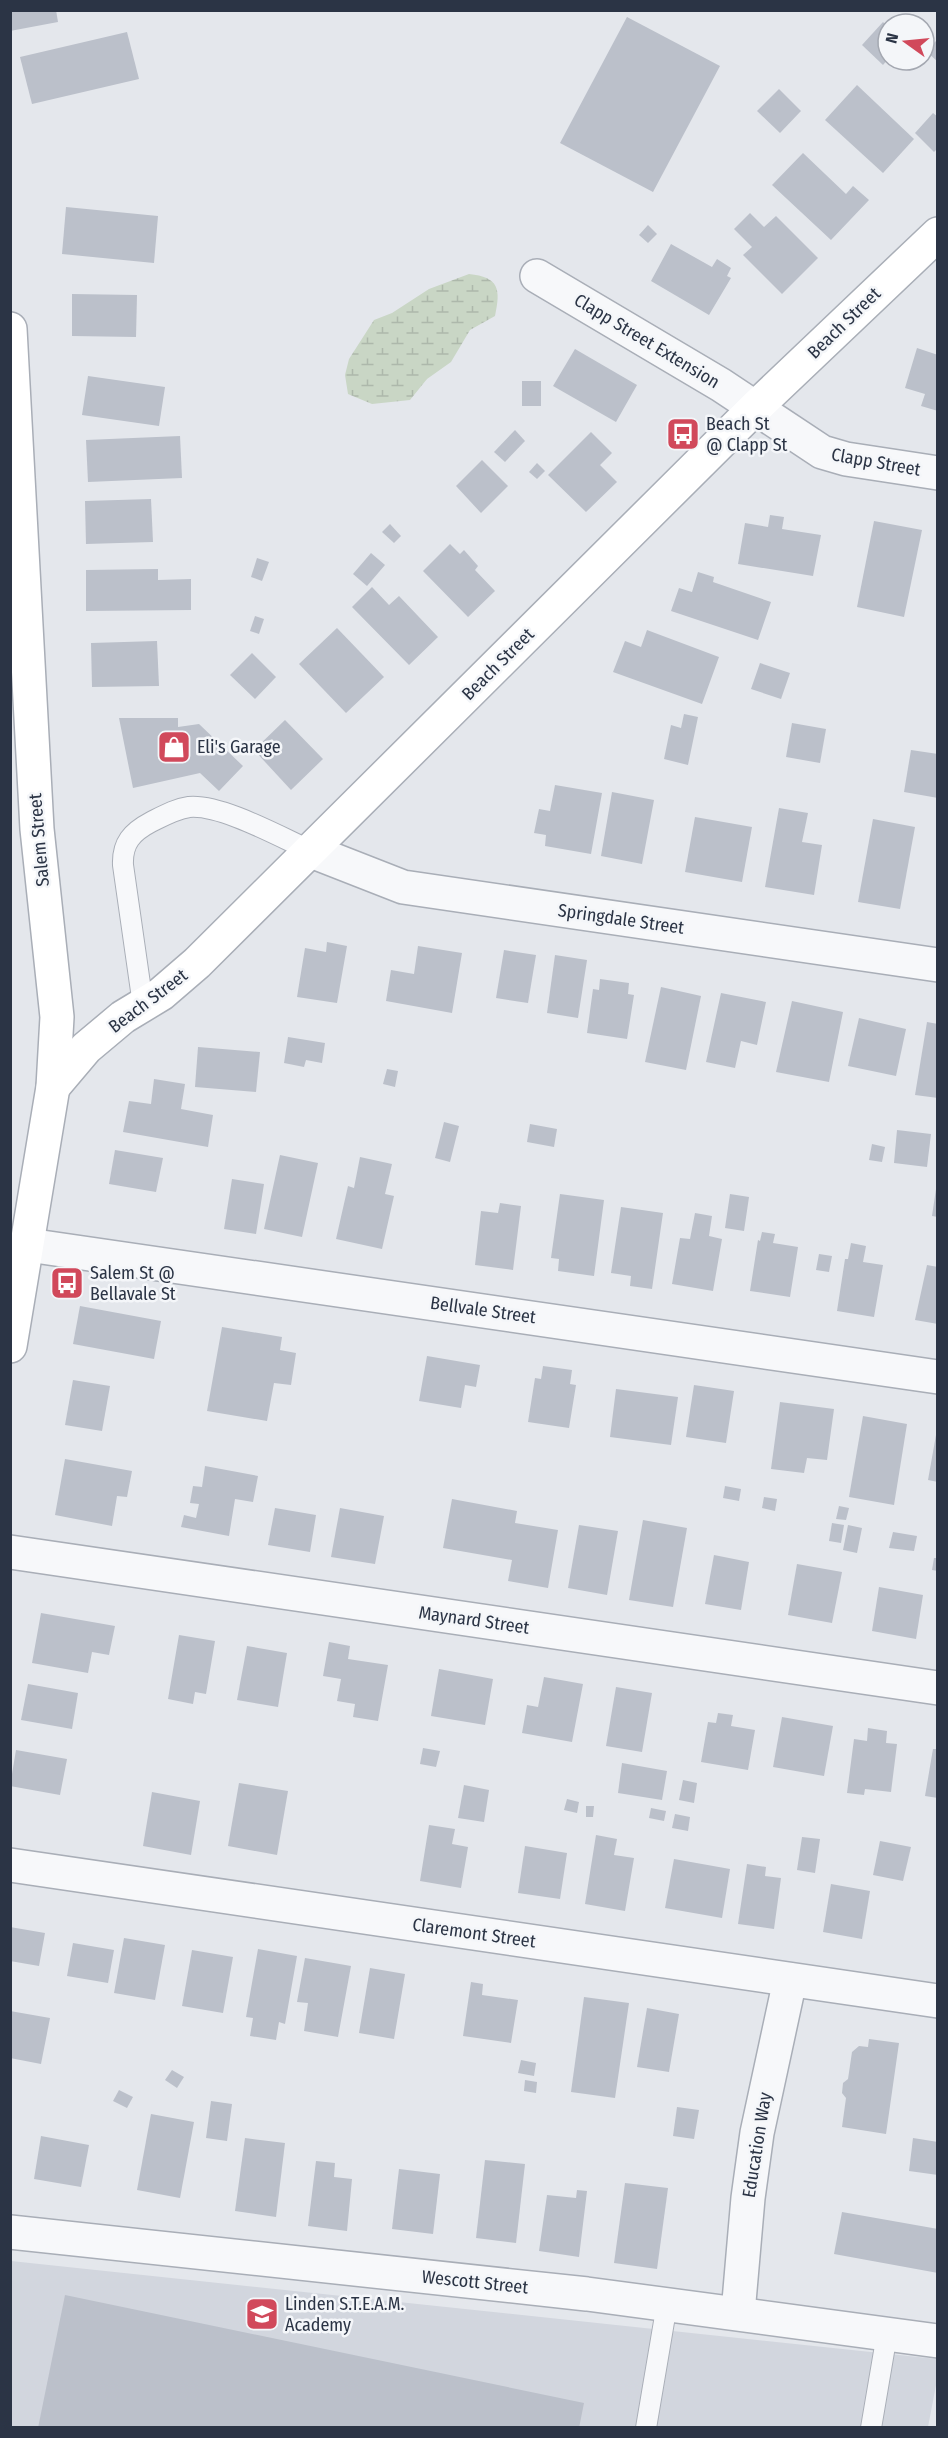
<svg xmlns="http://www.w3.org/2000/svg" width="948" height="2438" font-family="'Fira Sans Condensed',sans-serif">
	<defs>
		<pattern id="wetland-marsh" width="20" height="14" patternUnits="userSpaceOnUse" patternTransform="scale(1.5)"><rect width="20" height="14" fill="#c9d6c5"/><path d="M1 5h8M5 5V1M11 12h8M15 12V8" fill="none" stroke="#adb8ab"/></pattern>
	</defs>
	<rect width="100%" height="100%" fill="#e4e7ec"/>
	<polygon fill="#d2d6de" points="11,2261 937,2359 937,2380 928,2427 11,2428"/>
	<path fill="url(#wetland-marsh)" d="M469,274c30,3 32,15 26,42l-25,14 -19,32 -24,17 -17,21 -38,4 -24,-10 -3,-19 4,-16 25,-39 18,-7 37,-24z"/>
	<g fill="#bbc0ca">
		<polygon points="10,10 56,10 58,22 10,31"/>
		<polygon points="627,17 720,66 653,192 560,143"/>
		<polygon points="883,22 888,27 888,59 883,65 862,45"/>
		<polygon points="127,32 139,79 32,104 20,57"/>
		<polygon points="938,39 938,62 926,51"/>
		<polygon points="857,85 914,139 883,173 825,120"/>
		<polygon points="779,89 801,111 780,133 757,111"/>
		<polygon points="933,113 938,117 938,148 934,152 915,133"/>
		<polygon points="803,153 846,194 853,186 869,200 831,240 772,185"/>
		<polygon points="66,207 158,216 154,263 62,254"/>
		<polygon points="750,213 764,227 776,216 818,258 782,294 743,255 752,247 734,229"/>
		<polygon points="648,225 657,234 648,243 639,235"/>
		<polygon points="671,244 712,267 717,259 731,268 727,276 731,278 709,315 651,281"/>
		<polygon points="72,294 137,295 136,337 72,336"/>
		<polygon points="917,348 938,355 938,411 921,406 925,394 905,388"/>
		<polygon points="575,349 637,385 616,422 553,386"/>
		<polygon points="88,376 165,387 159,426 82,415"/>
		<rect x="522" y="381" width="19" height="25"/>
		<polygon points="515,430 525,441 505,462 494,452"/>
		<polygon points="591,432 612,453 600,465 617,482 586,512 548,475"/>
		<polygon points="180,436 182,478 88,482 86,440"/>
		<polygon points="482,460 508,486 481,513 456,486"/>
		<polygon points="537,463 545,471 537,479 529,472"/>
		<polygon points="151,499 153,542 86,544 85,501"/>
		<polygon points="770,515 784,517 782,529 821,535 813,576 738,564 745,523 768,527"/>
		<polygon points="874,521 922,530 904,617 857,607"/>
		<polygon points="390,524 401,536 394,543 382,532"/>
		<polygon points="450,544 460,554 464,550 478,566 475,570 495,591 468,617 423,571"/>
		<polygon points="371,553 385,565 367,586 353,574"/>
		<polygon points="257,558 269,562 262,581 251,577"/>
		<polygon points="158,569 158,580 191,579 191,610 86,611 86,570"/>
		<polygon points="698,572 714,577 713,582 771,602 758,640 671,611 679,588 692,592"/>
		<polygon points="372,587 389,605 399,596 438,637 409,665 352,607"/>
		<polygon points="255,616 264,619 259,634 250,631"/>
		<polygon points="337,628 384,677 346,713 299,664"/>
		<polygon points="647,630 719,657 702,704 613,672 625,641 641,647"/>
		<polygon points="157,641 159,686 92,687 91,643"/>
		<polygon points="252,653 276,677 255,699 230,675"/>
		<polygon points="760,663 790,673 781,699 751,689"/>
		<polygon points="684,714 698,717 688,765 664,759 671,725 681,728"/>
		<polygon points="119,718 178,718 178,727 199,724 243,766 219,791 200,773 133,788"/>
		<polygon points="285,720 323,759 291,790 254,750"/>
		<polygon points="792,723 826,729 820,763 786,757"/>
		<polygon points="911,750 938,754 938,798 904,792"/>
		<polygon points="555,785 602,793 591,854 545,846 546,835 534,833 539,809 550,811"/>
		<polygon points="612,792 654,800 642,864 601,856"/>
		<polygon points="779,808 808,813 802,842 822,845 814,895 765,887"/>
		<polygon points="695,817 752,827 742,882 685,872"/>
		<polygon points="873,819 915,827 900,909 858,902"/>
		<polygon points="327,942 347,946 337,1003 297,997 305,948 326,952"/>
		<polygon points="418,946 462,953 452,1013 386,1001 391,970 414,974"/>
		<polygon points="504,950 536,955 528,1003 496,998"/>
		<polygon points="555,955 587,960 578,1018 547,1013"/>
		<polygon points="600,979 629,983 628,994 634,995 627,1039 587,1033 593,989 599,990"/>
		<polygon points="661,987 701,996 686,1070 645,1062"/>
		<polygon points="721,993 766,1002 757,1045 741,1041 735,1068 706,1062"/>
		<polygon points="792,1001 843,1012 829,1082 776,1072"/>
		<polygon points="859,1018 906,1029 896,1076 848,1066"/>
		<polygon points="927,1022 938,1024 938,1098 915,1095"/>
		<polygon points="288,1037 325,1043 322,1063 306,1060 304,1067 284,1063"/>
		<polygon points="198,1047 260,1052 256,1092 195,1087"/>
		<polygon points="387,1069 398,1071 395,1087 383,1084"/>
		<polygon points="154,1079 185,1084 181,1109 213,1115 208,1147 123,1132 129,1101 151,1104"/>
		<polygon points="444,1122 459,1126 450,1162 435,1158"/>
		<polygon points="530,1124 557,1129 554,1147 527,1142"/>
		<polygon points="897,1130 931,1134 927,1167 894,1163"/>
		<polygon points="872,1144 885,1147 882,1162 869,1160"/>
		<polygon points="115,1150 163,1158 156,1192 109,1184"/>
		<polygon points="280,1155 318,1163 302,1237 264,1229"/>
		<polygon points="360,1157 392,1164 385,1194 394,1196 382,1249 336,1239 348,1186 354,1188"/>
		<polygon points="232,1179 264,1184 256,1234 224,1229"/>
		<polygon points="936,1189 938,1189 938,1217 932,1216"/>
		<polygon points="560,1194 604,1200 594,1276 558,1271 559,1259 551,1258"/>
		<polygon points="730,1194 749,1197 744,1231 725,1228"/>
		<polygon points="500,1203 521,1206 513,1270 475,1265 481,1211 498,1213"/>
		<polygon points="621,1207 663,1213 652,1289 630,1286 631,1276 611,1273"/>
		<polygon points="695,1213 712,1216 709,1236 722,1239 713,1291 672,1284 680,1238 690,1239"/>
		<polygon points="762,1232 775,1234 773,1243 798,1247 790,1297 750,1291 758,1240 760,1241"/>
		<polygon points="851,1243 866,1246 863,1262 883,1265 874,1317 837,1311 845,1259 848,1259"/>
		<polygon points="819,1254 832,1256 829,1272 816,1270"/>
		<polygon points="927,1265 938,1267 938,1324 915,1320"/>
		<polygon points="80,1306 161,1321 154,1359 73,1344"/>
		<polygon points="222,1327 282,1337 280,1350 296,1353 291,1385 274,1383 267,1421 207,1411"/>
		<polygon points="427,1356 480,1365 476,1387 465,1385 461,1408 419,1401"/>
		<polygon points="543,1366 572,1370 570,1384 576,1385 569,1428 528,1422 535,1378 541,1379"/>
		<polygon points="73,1380 110,1386 102,1431 65,1425"/>
		<polygon points="694,1385 734,1391 726,1443 686,1437"/>
		<polygon points="616,1389 678,1397 671,1445 610,1437"/>
		<polygon points="780,1402 834,1409 827,1460 807,1458 804,1473 771,1469"/>
		<polygon points="863,1416 907,1424 894,1505 849,1497"/>
		<polygon points="936,1435 938,1435 938,1482 928,1480"/>
		<polygon points="65,1459 132,1471 127,1497 117,1496 112,1526 55,1515"/>
		<polygon points="205,1466 258,1476 253,1502 235,1499 229,1536 181,1527 184,1515 196,1518 199,1504 190,1503 193,1486 202,1487"/>
		<polygon points="725,1486 741,1489 739,1501 723,1498"/>
		<polygon points="764,1497 777,1499 775,1511 762,1508"/>
		<polygon points="452,1499 517,1511 515,1523 558,1530 548,1588 508,1581 512,1560 443,1548"/>
		<polygon points="839,1506 849,1508 846,1520 836,1519"/>
		<polygon points="275,1508 316,1515 310,1552 268,1545"/>
		<polygon points="340,1508 384,1516 375,1564 331,1557"/>
		<polygon points="643,1520 687,1528 673,1607 629,1600"/>
		<polygon points="832,1523 844,1525 841,1543 829,1541"/>
		<polygon points="579,1525 618,1531 607,1595 568,1588"/>
		<polygon points="848,1525 862,1528 857,1553 843,1550"/>
		<polygon points="893,1532 917,1536 914,1551 889,1548"/>
		<polygon points="714,1555 749,1562 741,1610 705,1604"/>
		<polygon points="934,1558 938,1558 938,1571 932,1570"/>
		<polygon points="797,1564 842,1572 832,1623 788,1615"/>
		<polygon points="879,1587 923,1595 916,1639 872,1631"/>
		<polygon points="41,1613 115,1626 109,1655 92,1652 88,1673 32,1663"/>
		<polygon points="179,1635 215,1641 206,1694 195,1692 193,1704 168,1699"/>
		<polygon points="329,1642 350,1646 348,1659 388,1665 378,1721 353,1717 355,1704 337,1701 341,1679 323,1676"/>
		<polygon points="247,1646 287,1653 278,1707 237,1700"/>
		<polygon points="439,1669 493,1679 485,1725 431,1716"/>
		<polygon points="544,1677 583,1684 572,1742 522,1733 527,1705 538,1707"/>
		<polygon points="28,1684 78,1693 72,1729 21,1720"/>
		<polygon points="616,1687 652,1693 642,1752 606,1746"/>
		<polygon points="718,1713 733,1715 731,1726 755,1730 748,1770 701,1762 708,1722 716,1723"/>
		<polygon points="782,1717 833,1726 824,1776 773,1767"/>
		<polygon points="868,1728 887,1731 886,1743 897,1744 891,1792 865,1789 864,1795 847,1793 854,1739 867,1741"/>
		<polygon points="423,1748 440,1751 436,1767 420,1764"/>
		<polygon points="933,1749 938,1749 938,1798 925,1796"/>
		<polygon points="16,1750 67,1759 60,1795 10,1786"/>
		<polygon points="622,1763 667,1771 662,1800 618,1793"/>
		<polygon points="683,1780 697,1783 694,1803 679,1800"/>
		<polygon points="239,1783 288,1791 277,1855 228,1846"/>
		<polygon points="464,1785 489,1790 484,1822 458,1818"/>
		<polygon points="152,1792 200,1801 191,1855 143,1846"/>
		<polygon points="567,1799 579,1802 577,1813 564,1810"/>
		<polygon points="586,1806 594,1806 593,1817 586,1817"/>
		<polygon points="651,1808 666,1811 664,1821 649,1818"/>
		<polygon points="675,1814 690,1817 688,1831 672,1828"/>
		<polygon points="429,1825 455,1829 452,1844 468,1847 461,1888 420,1881"/>
		<polygon points="596,1835 617,1839 614,1855 634,1858 625,1911 585,1904"/>
		<polygon points="802,1837 820,1839 815,1873 797,1870"/>
		<polygon points="880,1841 911,1847 903,1881 873,1875"/>
		<polygon points="525,1846 567,1853 560,1899 518,1893"/>
		<polygon points="674,1859 730,1869 722,1918 665,1908"/>
		<polygon points="747,1864 766,1867 765,1876 781,1878 774,1929 738,1924"/>
		<polygon points="831,1884 870,1891 862,1939 823,1932"/>
		<polygon points="10,1927 45,1933 39,1966 10,1961"/>
		<polygon points="124,1938 165,1945 155,2000 114,1993"/>
		<polygon points="73,1943 114,1950 108,1983 67,1976"/>
		<polygon points="258,1949 297,1956 285,2024 279,2022 276,2040 250,2036 253,2018 246,2017"/>
		<polygon points="192,1950 233,1957 223,2013 182,2006"/>
		<polygon points="305,1958 351,1966 338,2037 304,2031 308,2003 297,2002"/>
		<polygon points="370,1968 405,1974 394,2039 359,2033"/>
		<polygon points="471,1982 483,1984 482,1995 518,2000 511,2043 463,2036"/>
		<polygon points="584,1997 629,2003 615,2098 571,2092"/>
		<polygon points="647,2008 679,2014 669,2072 637,2067"/>
		<polygon points="10,2011 50,2018 41,2064 10,2058"/>
		<polygon points="869,2039 899,2043 886,2134 842,2127 846,2098 842,2093 843,2083 848,2079 852,2052 859,2046 868,2047"/>
		<polygon points="521,2060 536,2063 534,2076 518,2073"/>
		<polygon points="172,2070 184,2077 177,2088 165,2080"/>
		<polygon points="525,2080 537,2082 536,2093 524,2091"/>
		<polygon points="119,2090 133,2097 127,2108 113,2101"/>
		<polygon points="211,2101 232,2104 227,2141 206,2138"/>
		<polygon points="677,2107 699,2110 694,2139 673,2136"/>
		<polygon points="151,2114 194,2122 180,2198 137,2190"/>
		<polygon points="41,2136 89,2145 81,2187 34,2179"/>
		<polygon points="245,2138 285,2143 276,2217 235,2211"/>
		<polygon points="913,2138 938,2142 938,2175 909,2171"/>
		<polygon points="485,2160 525,2164 516,2243 476,2238"/>
		<polygon points="316,2161 335,2163 334,2177 352,2179 347,2231 308,2226"/>
		<polygon points="399,2169 440,2174 433,2234 392,2229"/>
		<polygon points="625,2183 668,2188 657,2269 614,2263"/>
		<polygon points="577,2190 587,2191 579,2257 539,2251 547,2195 576,2198"/>
		<polygon points="842,2212 938,2229 938,2273 834,2254"/>
		<polygon points="65,2295 584,2403 579,2428 38,2428"/>
	</g>
	<g fill="none" stroke-linecap="round" stroke-linejoin="round">
		<g stroke="#a9aeb7" stroke-width="22">
			<g id="lane">
				<path d="M143,1005l-20,-140c-1,-22 9,-33 28,-43 12,-6 24,-13 38,-15 32,-3 91,30 122,44"/>
				<polyline points="646,2428 667,2304"/>
				<polyline points="871,2428 887,2334"/>
			</g>
		</g>
		<g stroke="#a9aeb7" stroke-width="36">
			<g id="street">
				<polyline points="537,276 721,385 822,452 846,459 938,473"/>
				<polyline points="311,851 403,887 938,965"/>
				<polyline points="28,1245 938,1377"/>
				<polyline points="10,1552 938,1688"/>
				<polyline points="10,1865 938,2001"/>
				<polyline points="10,2232 587,2294 938,2341"/>
				<polyline points="738,2313 748,2198 757,2133 790,1980"/>
			</g>
		</g>
		<g stroke="#a9aeb7" stroke-width="36">
			<g id="secondary">
				<polyline points="10,329 37,829 57,1017 53,1087 10,1346"/>
				<polyline points="53,1087 86,1048 123,1017 161,994 197,963 756,407 938,234"/>
			</g>
		</g>
		<use href="#lane" stroke="#f7f8fa" stroke-width="20"/>
		<use href="#street" stroke="#f7f8fa" stroke-width="33"/>
		<use href="#secondary" stroke="#fff" stroke-width="33"/>
	</g>
	<defs>
		<g id="bus-square" transform="scale(1.725)"><rect x="-9" y="-9" width="18" height="18" rx="4" fill="#d1495b" stroke="#f4f6f9"/><path d="M-5-6H5V4H4V6H2V4H-2V6H-4V4H-5ZM-3.5-4V0h7V-4ZM-3.5 1.2v1.5H-2V1.2ZM2 1.2v1.5H3.5V1.2Z" fill="#fff"/></g>
		<g id="shop-square" transform="scale(1.725)"><rect x="-9" y="-9" width="18" height="18" rx="4" fill="#d1495b" stroke="#f4f6f9"/><path d="M-5-2.5h2.3a2.7 3.5 0 0 1 5.4 0H5L5.5 6h-11ZM-1.5-2.5h3a1.5 2.3 0 0 0-3 0Z" fill="#fff"/></g>
		<g id="school-square" transform="scale(1.725)"><rect x="-9" y="-9" width="18" height="18" rx="4" fill="#d1495b" stroke="#f4f6f9"/><path d="M0-5L7-2L0 1L-7-2ZM-4 1L0 2.5L4 1V4Q0 6-4 4Z" fill="#fff"/></g>
	</defs>
	<g fill-rule="evenodd">
		<use href="#bus-square" x="683" y="434"/>
		<use href="#shop-square" x="174" y="747"/>
		<use href="#bus-square" x="67" y="1283"/>
		<use href="#school-square" x="262" y="2314"/>
	</g>
	<g text-anchor="middle" stroke-width="5" stroke-linejoin="round" paint-order="stroke">
		<g font-size="18" fill="#2b3445" stroke="#f4f6f9">
			<text transform="translate(844 323) rotate(-44)" y="6">Beach Street</text>
			<text transform="translate(647 341) rotate(31)" y="6">Clapp Street Extension</text>
			<text transform="translate(876 462) rotate(10)" y="6">Clapp Street</text>
			<text transform="translate(498 664) rotate(-45)" y="6">Beach Street</text>
			<text transform="translate(39 840) rotate(-95)" y="6">Salem Street</text>
			<text transform="translate(621 919) rotate(8)" y="6">Springdale Street</text>
			<text transform="translate(148 1001) rotate(-37)" y="6">Beach Street</text>
			<text transform="translate(483 1310) rotate(8)" y="6">Bellvale Street</text>
			<text transform="translate(474 1620) rotate(8)" y="6">Maynard Street</text>
			<text transform="translate(474 1933) rotate(8)" y="6">Claremont Street</text>
			<text transform="translate(757 2145) rotate(-81)" y="6">Education Way</text>
			<text transform="translate(475 2282) rotate(6)" y="6">Wescott Street</text>
		</g>
		<g font-size="18" fill="#2b3445" stroke="#f4f6f9" text-anchor="start">
			<text x="706" y="430">Beach St<tspan x="706" dy="21">@ Clapp St</tspan></text>
			<text x="197" y="753">Eli's Garage</text>
			<text x="90" y="1279">Salem St @<tspan x="90" dy="21">Bellavale St</tspan></text>
			<text x="285" y="2310">Linden S.T.E.A.M.<tspan x="285" dy="21">Academy</tspan></text>
		</g>
	</g>
	<rect width="948" height="2438" fill="none" stroke="#2b3445" stroke-width="24"/>
	<g transform="translate(906 42) rotate(285)"><circle r="28" fill="#f4f6f9" stroke="#a4a8b1" stroke-width="1.5"/>
	<path d="M0-4.5L10 22L0 15L-10 22Z" fill="#d1495b"/>
	<text y="-9" font-size="16" font-weight="bold" text-anchor="middle" fill="#2b3445">N</text>
	</g>
</svg>
